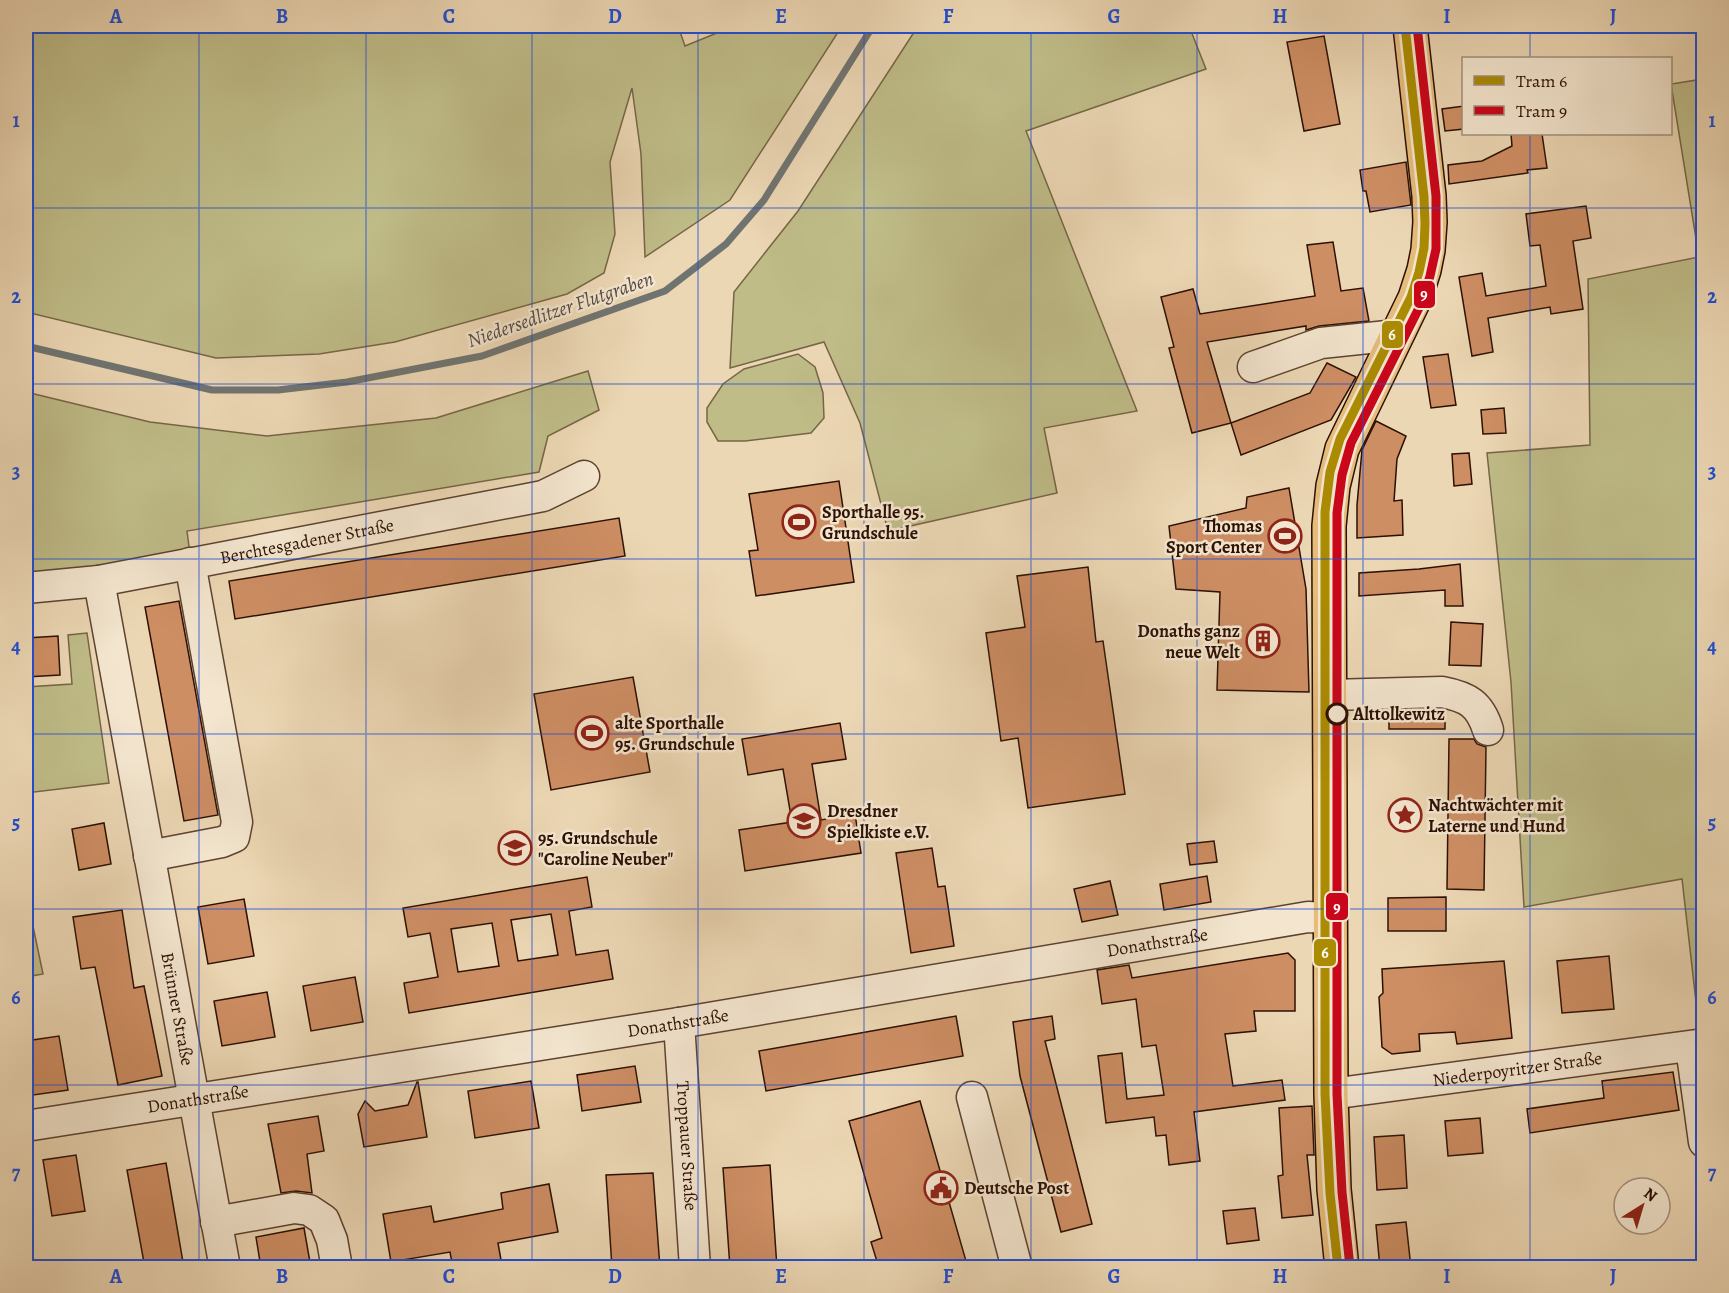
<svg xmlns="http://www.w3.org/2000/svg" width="1729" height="1293" font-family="Alegreya,serif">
	<rect width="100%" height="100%" fill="#ecd7b4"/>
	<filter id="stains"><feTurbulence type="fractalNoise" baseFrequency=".00333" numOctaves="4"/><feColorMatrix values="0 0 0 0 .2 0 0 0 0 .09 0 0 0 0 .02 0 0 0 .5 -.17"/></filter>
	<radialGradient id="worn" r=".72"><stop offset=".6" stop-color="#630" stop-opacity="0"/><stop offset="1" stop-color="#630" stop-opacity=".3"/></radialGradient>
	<g fill="#bfbc88" stroke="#766646" stroke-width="1.5">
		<polygon points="26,26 678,26 685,46 734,26 842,26 730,200 645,257 641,154 632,88 610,162 615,234 604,273 567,294 395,342 319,354 216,358 26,312"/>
		<polygon points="918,26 1189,26 1206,69 1026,131 1137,411 1044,428 1057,493 888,531 860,423 824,342 730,368 734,292 798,211"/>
		<polygon points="1703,79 1704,1027 1699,1028 1682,879 1524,907 1511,682 1487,453 1590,445 1588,279 1699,257 1671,84"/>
		<polygon points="798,354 815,367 823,393 824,418 811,433 745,441 718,441 707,422 707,408 723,384 744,369"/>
		<polygon points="588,371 599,410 548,436 539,472 187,531 190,554 108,569 26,575 26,392 150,422 267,436 436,418"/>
		<polygon points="87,633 109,783 26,793 26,687 72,684 68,635"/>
		<polygon points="26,893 43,974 26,977"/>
	</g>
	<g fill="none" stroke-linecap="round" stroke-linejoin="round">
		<polyline stroke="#707471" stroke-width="7" points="26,346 212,390 278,390 347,382 482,356 665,291 726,244 764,200 873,26"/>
	</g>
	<g fill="#ce8e64" stroke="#2c1004" stroke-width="1.5" fill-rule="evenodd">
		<polygon points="1324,36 1340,124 1304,131 1287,42"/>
		<polygon points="1464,106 1464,129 1445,131 1442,109"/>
		<polygon points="1511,134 1542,134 1547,168 1527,170 1528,173 1449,184 1448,165 1482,161 1512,146"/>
		<polygon points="1406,162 1411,205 1370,212 1366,191 1363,191 1360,170"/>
		<polygon points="1586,206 1591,238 1573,241 1583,309 1551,314 1550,307 1488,318 1493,352 1472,356 1459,277 1482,273 1486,296 1546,286 1540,245 1530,246 1526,214"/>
		<polygon points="1333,242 1341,291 1363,288 1369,321 1319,326 1306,330 1306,326 1207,342 1231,423 1192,433 1169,348 1174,347 1161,297 1193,289 1200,314 1315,296 1307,245"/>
		<polygon points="1448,354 1456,405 1431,408 1423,357"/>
		<polygon points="1327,363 1356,377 1331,420 1241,455 1231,423 1310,393"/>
		<polygon points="1504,408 1506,433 1483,434 1481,410"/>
		<polygon points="1376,421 1406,436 1397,459 1394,501 1402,500 1403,535 1357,538 1357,505 1362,450"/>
		<polygon points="1469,453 1472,484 1454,486 1452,454"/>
		<polygon points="839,481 854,582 756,596 749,551 758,550 749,494"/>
		<polygon points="1289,488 1306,589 1309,692 1217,690 1220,592 1176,589 1169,526 1246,508 1247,497"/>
		<polygon points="619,518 625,556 235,619 229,581"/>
		<polygon points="1460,564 1463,606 1445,606 1445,590 1359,596 1359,573 1419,569"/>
		<polygon points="1088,567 1096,642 1103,641 1125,794 1028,808 1018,738 1001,741 986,633 1025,627 1017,576"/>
		<polygon points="179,601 218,815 184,821 145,607"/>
		<polygon points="1451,622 1483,624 1481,666 1449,665"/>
		<polygon points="58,636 60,675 26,677 26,638"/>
		<polygon points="633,677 650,772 551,790 534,694"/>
		<polygon points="1440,709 1445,710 1445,729 1389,729 1389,711"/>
		<polygon points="840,723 846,759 812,764 821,820 855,814 861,853 745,871 739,830 792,822 783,769 748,775 742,739"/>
		<polygon points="1449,739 1474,739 1477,744 1486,747 1484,890 1447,889"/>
		<polygon points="104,823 111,864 79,870 72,829"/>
		<polygon points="1214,841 1217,862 1190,865 1187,844"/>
		<polygon points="932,848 938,887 945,886 954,946 911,953 896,853"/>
		<polygon points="1207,876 1211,902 1164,910 1160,884"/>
		<path d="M587,877l5,30 -23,4 7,44 32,-5 5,29 -204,34 -5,-30 34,-6 -8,-44 -22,4 -5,-29zM551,914l7,41 -40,6 -7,-41zM492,923l7,43 -41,6 -7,-43z"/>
		<polygon points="1110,881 1118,915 1082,922 1074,889"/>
		<polygon points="1446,897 1446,931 1388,931 1388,898"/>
		<polygon points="244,899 254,956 208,964 198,907"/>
		<polygon points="122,910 134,988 144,986 162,1076 118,1085 95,967 81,969 73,917"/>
		<polygon points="1288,953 1295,960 1295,1011 1254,1011 1256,1031 1225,1034 1233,1086 1282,1080 1285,1100 1194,1112 1200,1161 1169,1165 1166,1135 1156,1136 1154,1117 1106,1123 1098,1056 1122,1053 1127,1099 1164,1095 1156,1045 1142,1047 1136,999 1102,1004 1097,970 1129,965 1132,978"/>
		<polygon points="1609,956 1614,1009 1562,1013 1557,961"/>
		<polygon points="1504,961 1512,1038 1457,1044 1455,1032 1419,1034 1420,1051 1392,1054 1382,1047 1379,997 1383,993 1382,969"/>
		<polygon points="355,977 363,1022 311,1031 303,986"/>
		<polygon points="267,992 275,1037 222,1046 214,1001"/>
		<polygon points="956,1016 963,1056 766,1091 759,1051"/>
		<polygon points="1052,1016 1055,1039 1045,1041 1092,1224 1061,1232 1020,1076 1013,1022"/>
		<polygon points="59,1036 68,1090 26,1096 26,1041"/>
		<polygon points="635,1066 641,1102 582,1111 577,1075"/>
		<polygon points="1673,1072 1679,1110 1530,1133 1527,1109 1604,1098 1602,1081"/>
		<polygon points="531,1081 539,1128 475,1138 468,1091"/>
		<polygon points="417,1082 418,1082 427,1137 364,1147 358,1114 365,1101 375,1111 408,1105"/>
		<polygon points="920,1101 968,1268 879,1268 871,1242 882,1238 849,1121"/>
		<polygon points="1312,1106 1314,1155 1307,1155 1313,1215 1282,1218 1278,1176 1283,1175 1279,1108"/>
		<polygon points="318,1116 324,1151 307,1154 312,1193 296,1191 281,1193 268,1124"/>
		<polygon points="1480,1118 1483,1153 1448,1156 1445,1121"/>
		<polygon points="1404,1135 1407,1188 1377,1190 1374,1137"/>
		<polygon points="76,1155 85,1211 52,1216 43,1160"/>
		<polygon points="166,1163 184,1268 145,1268 127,1170"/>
		<polygon points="770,1165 777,1268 730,1268 723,1168"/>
		<polygon points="653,1173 660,1268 612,1268 606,1175"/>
		<polygon points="549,1184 558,1232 498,1243 501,1260 457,1268 453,1268 450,1252 391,1262 383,1214 431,1206 434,1222 503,1209 501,1193"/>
		<polygon points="1255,1208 1259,1240 1227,1244 1223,1211"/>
		<polygon points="1406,1222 1411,1268 1380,1268 1376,1225"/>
		<polygon points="304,1228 311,1268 261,1268 256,1237"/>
	</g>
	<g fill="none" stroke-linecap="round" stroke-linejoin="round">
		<g stroke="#5c4230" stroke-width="33">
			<g id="minor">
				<polyline points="1253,367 1321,343 1397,335"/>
				<path id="s1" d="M99,581l126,687"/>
				<path id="s2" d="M26,588l73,-7 444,-85 41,-20"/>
				<path d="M1330,695l112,-3c26,5 38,12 46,38"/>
				<polyline points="149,856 222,842 234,837 237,822 190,563"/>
				<path id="s3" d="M679,1023l16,245"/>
				<polyline points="1691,1047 1704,1142"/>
				<path id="s4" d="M1331,1094l373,-50"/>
				<polyline points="972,1097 1017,1268"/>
				<path id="s5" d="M26,1126l653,-103 629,-106 23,1"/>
				<polyline points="216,1222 294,1208 309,1210 324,1220 332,1240 337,1268"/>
			</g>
		</g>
		<g stroke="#2c1004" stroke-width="36">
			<polyline id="major" points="1342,1268 1334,1189 1331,1094 1329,526 1333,486 1342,449 1415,298 1424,270 1428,250 1430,222 1429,196 1410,26"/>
		</g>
		<use href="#minor" stroke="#f3e5ce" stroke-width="30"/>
		<use href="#major" stroke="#e6bc7a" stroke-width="33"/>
		<g stroke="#f3e5ce" stroke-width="14">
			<polyline id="tram-1" points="1338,1268 1330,1193 1325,1094 1325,512 1330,472 1340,439 1411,297 1419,272 1424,248 1425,224 1424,197 1405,26"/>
		</g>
		<g stroke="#f3e5ce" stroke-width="14">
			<polyline id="tram-2" points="1350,1267 1342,1192 1337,1094 1337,513 1342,475 1351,443 1422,302 1430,276 1436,249 1436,196 1417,26"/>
		</g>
		<use href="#tram-1" stroke="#ab8b02" stroke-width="9"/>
		<use href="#tram-2" stroke="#c9061a" stroke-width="9"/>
	</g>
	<path fill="none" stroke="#1d4ed8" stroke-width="1.5" stroke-opacity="0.55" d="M199,26v1242M366,26v1242M532,26v1242M698,26v1242M864,26v1242M1031,26v1242M1197,26v1242M1363,26v1242M1530,26v32M1530,134v1134M26,208h1678M26,384h1678M26,559h1678M26,734h1678M26,909h1678M26,1085h1678"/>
	<defs>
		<g id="stadium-ring" transform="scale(1.725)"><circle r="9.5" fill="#f3e5ce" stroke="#8f2418" stroke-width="1.5"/><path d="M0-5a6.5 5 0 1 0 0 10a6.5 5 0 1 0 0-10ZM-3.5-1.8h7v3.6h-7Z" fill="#8f2418"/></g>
		<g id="building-ring" transform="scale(1.725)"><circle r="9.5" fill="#f3e5ce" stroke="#8f2418" stroke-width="1.5"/><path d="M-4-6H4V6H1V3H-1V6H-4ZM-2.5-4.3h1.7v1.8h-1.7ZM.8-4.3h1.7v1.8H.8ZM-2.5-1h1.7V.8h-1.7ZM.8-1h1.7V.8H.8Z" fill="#8f2418"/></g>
		<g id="sight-ring" transform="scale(1.725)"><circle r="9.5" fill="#f3e5ce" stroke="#8f2418" stroke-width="1.5"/><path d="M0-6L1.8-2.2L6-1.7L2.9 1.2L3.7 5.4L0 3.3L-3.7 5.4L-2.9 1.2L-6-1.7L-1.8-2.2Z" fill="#8f2418"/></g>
		<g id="school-ring" transform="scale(1.725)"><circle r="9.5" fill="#f3e5ce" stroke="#8f2418" stroke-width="1.5"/><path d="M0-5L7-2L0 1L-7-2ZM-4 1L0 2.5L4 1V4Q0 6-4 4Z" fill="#8f2418"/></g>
		<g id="civic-ring" transform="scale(1.725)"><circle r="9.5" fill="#f3e5ce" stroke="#8f2418" stroke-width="1.5"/><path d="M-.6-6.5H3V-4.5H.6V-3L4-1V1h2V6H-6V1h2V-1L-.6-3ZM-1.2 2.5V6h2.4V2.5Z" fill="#8f2418"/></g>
	</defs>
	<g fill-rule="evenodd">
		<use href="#stadium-ring" x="799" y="522"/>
		<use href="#stadium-ring" x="1285" y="536"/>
		<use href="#building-ring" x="1263" y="641"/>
		<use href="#stadium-ring" x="592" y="733"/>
		<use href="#sight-ring" x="1405" y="815"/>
		<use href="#school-ring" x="804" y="821"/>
		<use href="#school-ring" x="515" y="848"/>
		<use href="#civic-ring" x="941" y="1188"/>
	</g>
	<circle fill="#f3e5ce" stroke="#2c1004" stroke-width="3" cx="1337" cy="714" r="10"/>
	<g text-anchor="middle" stroke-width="5" stroke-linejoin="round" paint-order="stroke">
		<g font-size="18" font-weight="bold" fill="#2c1004" stroke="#f3e5ce" text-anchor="start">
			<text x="822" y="518">Sporthalle 95.<tspan x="822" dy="21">Grundschule</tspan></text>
			<text x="1262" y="532" text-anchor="end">Thomas<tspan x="1262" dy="21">Sport Center</tspan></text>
			<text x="1240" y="637" text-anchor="end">Donaths ganz<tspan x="1240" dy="21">neue Welt</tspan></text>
			<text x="615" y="729">alte Sporthalle<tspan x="615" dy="21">95. Grundschule</tspan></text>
			<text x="1428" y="811">Nachtwächter mit<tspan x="1428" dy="21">Laterne und Hund</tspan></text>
			<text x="827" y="817">Dresdner<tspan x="827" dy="21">Spielkiste e.V.</tspan></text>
			<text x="538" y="844">95. Grundschule<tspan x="538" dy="21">"Caroline Neuber"</tspan></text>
			<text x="964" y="1194">Deutsche Post</text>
		</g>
		<g font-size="18" fill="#2c1004" stroke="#f3e5ce">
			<text dy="6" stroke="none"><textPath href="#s2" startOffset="285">Berchtesgadener Straße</textPath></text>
			<text dy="6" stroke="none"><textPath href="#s5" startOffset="1146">Donathstraße</textPath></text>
			<text dy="6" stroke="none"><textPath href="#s1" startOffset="435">Brünner Straße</textPath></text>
			<text dy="6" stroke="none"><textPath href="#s5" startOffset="660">Donathstraße</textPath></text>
			<text dy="6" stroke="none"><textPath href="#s4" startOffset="188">Niederpoyritzer Straße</textPath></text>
			<text dy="6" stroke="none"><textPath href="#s5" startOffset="174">Donathstraße</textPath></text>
			<text dy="6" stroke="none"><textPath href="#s3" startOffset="123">Troppauer Straße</textPath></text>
		</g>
		<g font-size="18" font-weight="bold" fill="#2c1004" stroke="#f3e5ce" text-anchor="start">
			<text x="1353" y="720">Alttolkewitz</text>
		</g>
		<g font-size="20" font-style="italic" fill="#544a43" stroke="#f3e5ce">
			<text transform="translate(560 309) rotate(-19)" y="7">Niedersedlitzer Flutgraben</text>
		</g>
	</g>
	<g stroke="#f3e5ce" stroke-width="2">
		<rect x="1413" y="280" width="23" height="29" rx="6" fill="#c9061a"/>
		<rect x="1381" y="320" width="23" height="29" rx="6" fill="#ab8b02"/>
		<rect x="1325" y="892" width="24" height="29" rx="6" fill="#c9061a"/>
		<rect x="1313" y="938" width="24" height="29" rx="6" fill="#ab8b02"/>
	</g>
	<g font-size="16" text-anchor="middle" font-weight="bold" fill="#fff">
		<text x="1424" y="300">9</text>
		<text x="1392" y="340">6</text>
		<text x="1337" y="913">9</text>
		<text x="1325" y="958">6</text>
	</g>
	<rect width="1729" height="1293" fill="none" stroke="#ecd7b4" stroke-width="66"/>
	<rect x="1462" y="57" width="210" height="78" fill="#f3e5ce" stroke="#a3907d" stroke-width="1.5"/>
	<rect x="1474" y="76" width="30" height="9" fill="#ab8b02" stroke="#a3907d" stroke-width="1.5"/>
	<text x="1516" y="87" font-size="18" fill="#2c1004">Tram 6</text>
	<rect x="1474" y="106" width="30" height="9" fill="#c9061a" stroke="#a3907d" stroke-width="1.5"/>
	<text x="1516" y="117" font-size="18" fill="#2c1004">Tram 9</text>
	<g transform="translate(1642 1206) rotate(37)"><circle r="28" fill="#f3e5ce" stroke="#a3907d" stroke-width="1.5"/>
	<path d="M0-4.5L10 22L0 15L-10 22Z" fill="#8f2418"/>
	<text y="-9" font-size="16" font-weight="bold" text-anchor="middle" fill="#2c1004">N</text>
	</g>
	<rect x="33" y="33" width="1663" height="1227" fill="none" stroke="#1d4ed8" stroke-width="2"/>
	<g font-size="20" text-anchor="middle" font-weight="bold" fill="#1d4ed8">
		<text x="116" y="23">A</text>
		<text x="282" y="23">B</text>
		<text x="449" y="23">C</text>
		<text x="615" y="23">D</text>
		<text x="781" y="23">E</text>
		<text x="948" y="23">F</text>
		<text x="1114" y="23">G</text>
		<text x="1280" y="23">H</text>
		<text x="1447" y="23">I</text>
		<text x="1613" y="23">J</text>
		<text x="16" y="127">1</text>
		<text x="1712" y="127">1</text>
		<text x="16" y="303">2</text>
		<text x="1712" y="303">2</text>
		<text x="16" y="478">3</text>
		<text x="1712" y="478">3</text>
		<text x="16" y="653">4</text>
		<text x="1712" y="653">4</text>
		<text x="16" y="829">5</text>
		<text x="1712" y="829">5</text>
		<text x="16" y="1004">6</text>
		<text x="1712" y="1004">6</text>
		<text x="16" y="1179">7</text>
		<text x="1712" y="1179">7</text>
		<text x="116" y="1283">A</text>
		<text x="282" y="1283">B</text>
		<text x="449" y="1283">C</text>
		<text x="615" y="1283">D</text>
		<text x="781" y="1283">E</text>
		<text x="948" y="1283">F</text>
		<text x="1114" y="1283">G</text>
		<text x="1280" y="1283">H</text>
		<text x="1447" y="1283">I</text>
		<text x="1613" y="1283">J</text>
	</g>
	<rect width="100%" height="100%" filter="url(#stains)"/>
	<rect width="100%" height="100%" fill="url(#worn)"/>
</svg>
